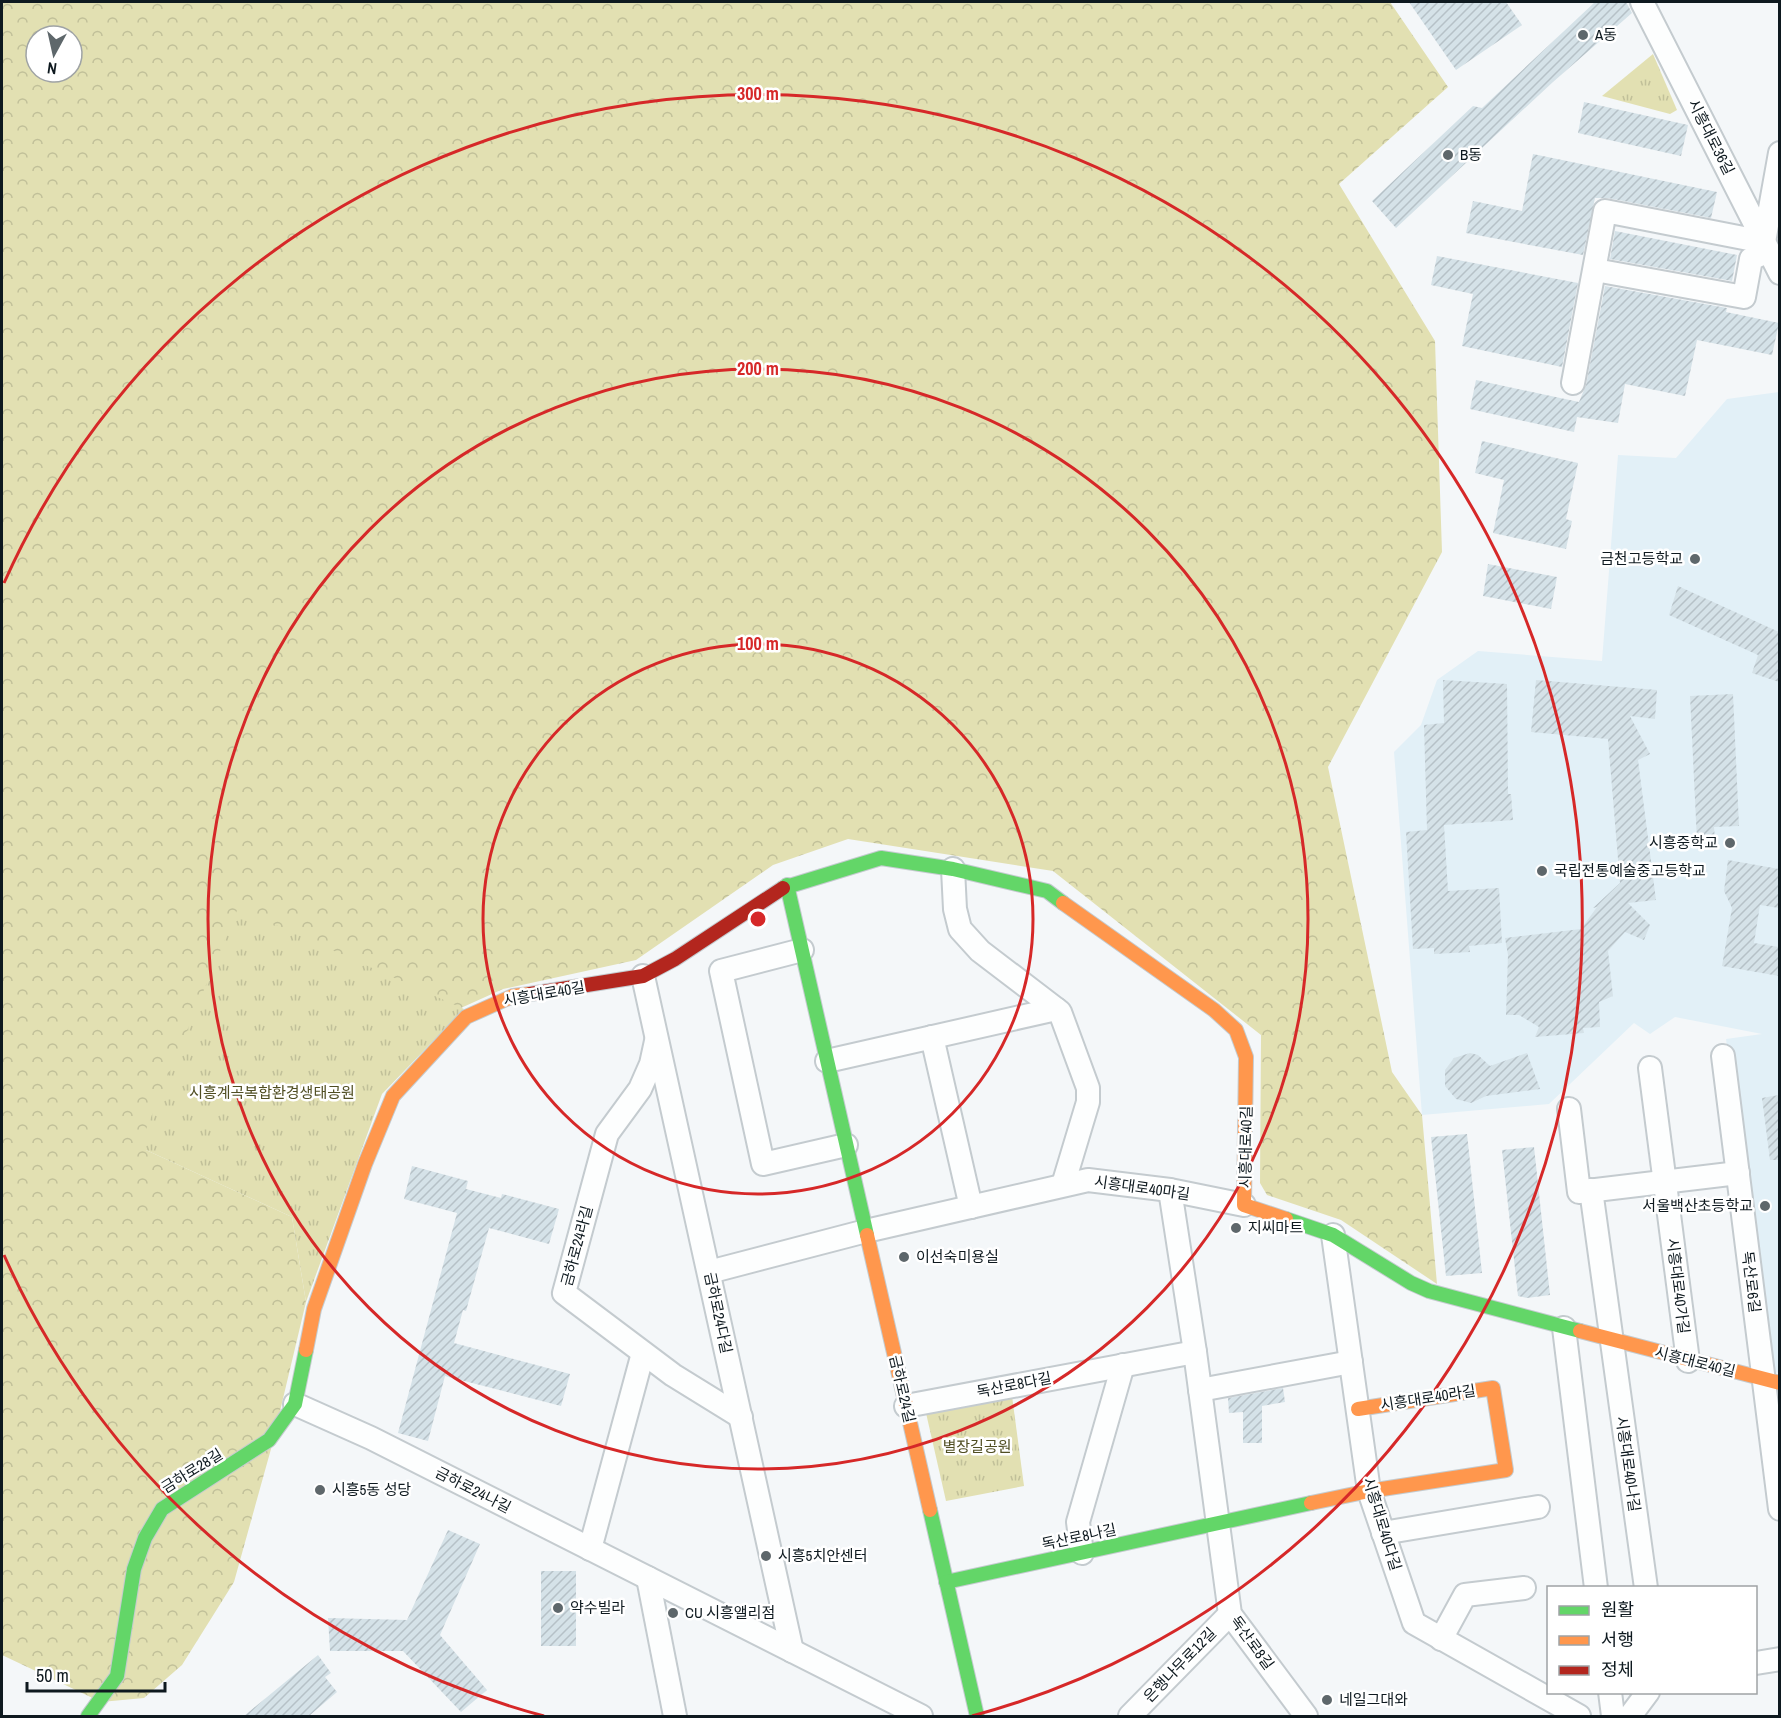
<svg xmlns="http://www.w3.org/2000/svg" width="1781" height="1718" font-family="'Archivo Narrow','Noto Sans KR',sans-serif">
	<defs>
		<pattern id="forest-crowns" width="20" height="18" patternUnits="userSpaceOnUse" patternTransform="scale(1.5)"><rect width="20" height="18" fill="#e2e0b2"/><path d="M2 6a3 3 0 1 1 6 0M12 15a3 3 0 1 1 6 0" fill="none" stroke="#c1c099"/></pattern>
		<pattern id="park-tufts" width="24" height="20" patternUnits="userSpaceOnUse" patternTransform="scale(1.5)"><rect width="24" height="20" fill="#e2e0b2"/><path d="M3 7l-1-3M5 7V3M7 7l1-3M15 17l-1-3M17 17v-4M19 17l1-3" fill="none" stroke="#c1c099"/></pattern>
		<pattern id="building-hatch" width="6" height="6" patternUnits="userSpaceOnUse" patternTransform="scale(1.5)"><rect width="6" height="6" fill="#d5e2e8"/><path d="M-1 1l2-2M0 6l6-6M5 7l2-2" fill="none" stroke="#b6c1c7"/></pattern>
	</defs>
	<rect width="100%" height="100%" fill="#f4f7f9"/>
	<polygon fill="#e2f0f7" points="1779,392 1779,1373 1774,1372 1726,1039 1762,1034 1675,1017 1650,1034 1634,1023 1549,1104 1422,1115 1394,752 1421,725 1437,680 1478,651 1602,661 1618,455 1676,458 1727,399"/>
	<path fill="url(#forest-crowns)" fill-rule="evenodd" d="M2,2h1388l58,85 -109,97 96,157 7,211 -114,215 64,305 30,43 15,169 -96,-64 -74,-25 -7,-12 1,-148 -208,-164 -205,-32 -75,26 -137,95 -133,29 -357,161 146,67 14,85 -35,147 -37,133 -52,83 -38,33 -43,4 -99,-47zM36,36h36v36h-36z"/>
	<g fill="url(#park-tufts)">
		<polygon points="1653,54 1677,110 1670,114 1602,96"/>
		<polygon points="238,908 464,1009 382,1094 306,1302 292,1217 146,1150 144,1134"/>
		<polygon points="1012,1396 1024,1486 946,1501 926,1413"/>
	</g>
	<g fill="url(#building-hatch)">
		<polygon points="1409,2 1506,2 1522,25 1456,70"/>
		<polygon points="1595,2 1626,2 1632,13 1553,82 1396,228 1372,201 1473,106 1482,108"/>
		<polygon points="1584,102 1688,125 1681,156 1578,133"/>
		<polygon points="1533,154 1717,192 1711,218 1608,198 1595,198 1583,255 1466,233 1473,201 1522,211"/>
		<polygon points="1615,231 1737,255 1732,281 1610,259"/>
		<polygon points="1437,256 1578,283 1562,367 1462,346 1473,294 1431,285"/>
		<polygon points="1605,286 1727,308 1726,312 1779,323 1772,355 1697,340 1685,396 1625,384 1618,423 1577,417 1574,432 1470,409 1476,380 1579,402 1586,385"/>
		<polygon points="1482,441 1578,463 1566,519 1572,521 1566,549 1493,533 1504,480 1475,473"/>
		<polygon points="1488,564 1557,577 1551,609 1483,596"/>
		<polygon points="1678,586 1779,632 1779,682 1752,673 1758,655 1669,615"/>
		<polygon points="1443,680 1507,684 1508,794 1511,794 1513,820 1444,825 1448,891 1499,888 1502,943 1469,946 1470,952 1434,954 1434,948 1413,949 1406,832 1427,830 1424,725 1444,723"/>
		<polygon points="1536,680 1657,690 1655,719 1630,716 1650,754 1638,760 1656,900 1628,903 1650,925 1644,940 1625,932 1608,951 1613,996 1599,1002 1600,1027 1583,1028 1584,1033 1535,1037 1539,1027 1519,1015 1506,1015 1508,955 1505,938 1581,929 1597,907 1593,908 1620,883 1608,739 1531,732"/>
		<polygon points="1733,694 1739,826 1714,827 1715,840 1697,841 1690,696"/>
		<polygon points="1728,860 1779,869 1779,908 1760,905 1754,943 1779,947 1779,976 1722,966 1732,908 1724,891"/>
		<polygon points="1470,1053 1478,1055 1490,1066 1527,1053 1540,1089 1486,1096 1471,1103 1456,1099 1445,1086 1445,1070 1454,1058"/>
		<polygon points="1779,1095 1779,1160 1770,1160 1762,1098"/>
		<polygon points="1467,1134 1482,1273 1446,1276 1431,1137"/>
		<polygon points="1534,1147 1550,1295 1527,1298 1518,1296 1502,1150"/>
		<polygon points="412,1166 468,1181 466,1189 501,1198 502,1194 559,1209 549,1244 489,1228 466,1311 463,1310 454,1343 570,1374 561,1406 445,1376 428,1441 398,1433 457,1213 404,1199"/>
		<polygon points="1283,1388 1285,1402 1262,1406 1262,1443 1243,1443 1243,1412 1229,1413 1228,1398"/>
		<polygon points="448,1530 480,1544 440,1635 487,1690 461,1712 403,1651 330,1651 328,1618 407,1620"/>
		<rect x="541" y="1571" width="35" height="75"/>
		<polygon points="318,1655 331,1673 325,1677 337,1692 309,1716 244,1716"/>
	</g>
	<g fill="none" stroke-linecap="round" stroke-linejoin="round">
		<g stroke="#c4cbcf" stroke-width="26">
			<g id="street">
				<polyline points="1642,2 1780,273"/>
				<polyline points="1595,270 1744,297 1751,259 1768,251"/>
				<polyline points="1573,383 1605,211 1764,242 1780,153"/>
				<polyline points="953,869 955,909 960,929 980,951 1060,1012 1088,1088 1088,1102 1063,1185"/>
				<polyline points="802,950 721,971 763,1164 846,1145"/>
				<polyline points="643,976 792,1651"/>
				<polyline points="932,1037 971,1207"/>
				<polyline points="656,1041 651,1064 640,1089 607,1134 564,1293 673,1375 741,1417"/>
				<polyline points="1723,1056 1780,1509"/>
				<polyline points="827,1061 1056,1009"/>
				<polyline points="1650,1068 1688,1361"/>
				<polyline points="1569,1109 1579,1192 1738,1173"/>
				<polyline points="1170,1190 1195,1352 1230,1614 1306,1716"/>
				<polyline points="1591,1190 1646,1588"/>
				<polyline points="1333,1235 1369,1491 1414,1623 1579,1716"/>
				<polyline points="709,1272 866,1231 1088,1180 1170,1190 1244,1205"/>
				<polyline points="1564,1328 1596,1588"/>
				<polyline points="1200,1390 1351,1362"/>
				<polyline points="295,1404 371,1438 921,1716"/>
				<polyline points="906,1406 1195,1352"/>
				<polyline points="1383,1533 1538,1507"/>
				<polyline points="590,1549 643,1353"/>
				<polyline points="1082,1553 1078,1522 1123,1365"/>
				<polyline points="648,1578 675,1716"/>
				<polyline points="1441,1639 1465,1595 1524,1588"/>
				<polyline points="1756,1663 1780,1659"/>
				<polyline points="1610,1692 1613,1716"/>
				<polyline points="1130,1716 1230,1614"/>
				<polyline points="1630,1716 1648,1692"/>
			</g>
		</g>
		<g stroke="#c4cbcf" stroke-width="16">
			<g id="fast">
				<polyline points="787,885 867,1235"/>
				<polyline points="783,888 881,858 953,869 1047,891 1063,903"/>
				<polyline points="1286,1219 1333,1235 1411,1283 1429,1291 1580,1331"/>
				<polyline points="930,1510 977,1716"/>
				<polyline points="946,1582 1311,1503"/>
				<polyline points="88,1716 117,1676 134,1569 145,1538 162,1509 269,1440 295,1404 306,1350"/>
			</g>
		</g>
		<g stroke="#c4cbcf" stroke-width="16">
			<g id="slow">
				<polyline points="1063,903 1214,1010 1236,1030 1246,1057 1244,1205 1286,1219"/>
				<polyline points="867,1235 930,1510"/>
				<polyline points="1580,1331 1780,1383"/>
				<polyline points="306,1350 314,1309 365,1164 393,1096 466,1017 513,996 530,994"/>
				<polyline points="1311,1503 1369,1491 1506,1470 1493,1388 1358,1409"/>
			</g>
		</g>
		<g stroke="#c4cbcf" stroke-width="16">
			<polyline id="jam" points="530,994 643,976 675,959 783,888"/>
		</g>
		<use href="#street" stroke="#fdfefe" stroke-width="22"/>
		<use href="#fast" stroke="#63d668" stroke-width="14"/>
		<use href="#slow" stroke="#ff974d" stroke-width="14"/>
		<use href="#jam" stroke="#b3261e" stroke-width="14"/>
	</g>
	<g fill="none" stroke="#d62828" stroke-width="3">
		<circle cx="758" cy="919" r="275"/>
		<circle cx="758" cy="919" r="550"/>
		<path d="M544 1716A825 825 0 0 1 4 1255M4 583A825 825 0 1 1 972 1716"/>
	</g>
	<g fill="#5e676b" stroke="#fff" stroke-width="2">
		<circle cx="1583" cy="35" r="6"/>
		<circle cx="1448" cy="155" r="6"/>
		<circle cx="1695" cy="559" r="6"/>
		<circle cx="1730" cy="843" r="6"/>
		<circle cx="1542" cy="871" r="6"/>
		<circle cx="1765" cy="1206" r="6"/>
		<circle cx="1236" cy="1228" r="6"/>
		<circle cx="904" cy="1257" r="6"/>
		<circle cx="320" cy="1490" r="6"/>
		<circle cx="766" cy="1556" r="6"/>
		<circle cx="558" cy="1608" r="6"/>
		<circle cx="673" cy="1613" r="6"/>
		<circle cx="1327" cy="1700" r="6"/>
	</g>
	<g text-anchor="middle" stroke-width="5" stroke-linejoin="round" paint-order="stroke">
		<g font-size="15" fill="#0e191f" stroke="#fff" text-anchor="start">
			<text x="1595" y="40">A동</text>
			<text x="1460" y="160">B동</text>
			<text x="1683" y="564" text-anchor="end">금천고등학교</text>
			<text x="1718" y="848" text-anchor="end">시흥중학교</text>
			<text x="1554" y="876">국립전통예술중고등학교</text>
			<text x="1753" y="1211" text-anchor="end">서울백산초등학교</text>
			<text x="1248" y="1233">지씨마트</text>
			<text x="916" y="1262">이선숙미용실</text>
			<text x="332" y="1495">시흥5동 성당</text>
			<text x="778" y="1561">시흥5치안센터</text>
			<text x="570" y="1613">약수빌라</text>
			<text x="685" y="1618">CU 시흥앨리점</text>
			<text x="1339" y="1705">네일그대와</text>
		</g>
		<g font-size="15" fill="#0e191f" stroke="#fff">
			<text transform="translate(1711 137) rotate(63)" y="5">시흥대로36길</text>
			<text transform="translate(544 994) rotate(-10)" y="5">시흥대로40길</text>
			<text transform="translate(1246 1147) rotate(-89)" y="5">시흥대로40길</text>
			<text transform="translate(1142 1188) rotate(8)" y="5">시흥대로40마길</text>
			<text transform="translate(577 1246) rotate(-75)" y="5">금하로24라길</text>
			<text transform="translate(1751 1282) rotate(83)" y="5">독산로6길</text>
			<text transform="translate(1678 1286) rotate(83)" y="5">시흥대로40가길</text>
			<text transform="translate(718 1313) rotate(78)" y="5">금하로24다길</text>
			<text transform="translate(1695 1362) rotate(14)" y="5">시흥대로40길</text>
			<text transform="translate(1014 1385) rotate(-11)" y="5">독산로8다길</text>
			<text transform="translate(902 1389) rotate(77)" y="5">금하로24길</text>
			<text transform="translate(1428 1398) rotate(-9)" y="5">시흥대로40라길</text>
			<text transform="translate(1628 1464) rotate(82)" y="5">시흥대로40나길</text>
			<text transform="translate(192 1471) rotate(-32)" y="5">금하로28길</text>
			<text transform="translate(473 1490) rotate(27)" y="5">금하로24나길</text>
			<text transform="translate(1382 1524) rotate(73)" y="5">시흥대로40다길</text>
			<text transform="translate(1079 1537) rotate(-12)" y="5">독산로8나길</text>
			<text transform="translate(1252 1643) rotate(54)" y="5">독산로8길</text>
			<text transform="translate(1180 1665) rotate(-46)" y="5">은행나무로12길</text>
		</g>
		<g font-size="15" fill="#504e22" stroke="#fff">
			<text x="272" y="1098">시흥계곡복합환경생태공원</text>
			<text x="977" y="1452">별장길공원</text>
		</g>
	</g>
	<circle cx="758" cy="919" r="9" fill="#d62828" stroke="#fff" stroke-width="3"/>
	<g font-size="18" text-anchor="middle" font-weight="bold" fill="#d62828" stroke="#fff" stroke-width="5" stroke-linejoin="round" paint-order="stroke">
		<text x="758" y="100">300 m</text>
		<text x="758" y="375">200 m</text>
		<text x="758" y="650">100 m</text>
	</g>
	<rect width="1781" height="1718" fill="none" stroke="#0e191f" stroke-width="6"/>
	<rect x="1547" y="1586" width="210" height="108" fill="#ffffff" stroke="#9fa3a5" stroke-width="1.5"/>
	<rect x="1559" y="1606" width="30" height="9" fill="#63d668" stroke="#9fa3a5" stroke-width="1.5"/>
	<text x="1601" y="1616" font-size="18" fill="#0e191f">원활</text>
	<rect x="1559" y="1636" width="30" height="9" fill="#ff974d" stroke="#9fa3a5" stroke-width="1.5"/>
	<text x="1601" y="1646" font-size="18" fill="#0e191f">서행</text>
	<rect x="1559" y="1666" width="30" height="9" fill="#b3261e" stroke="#9fa3a5" stroke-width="1.5"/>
	<text x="1601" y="1676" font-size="18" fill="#0e191f">정체</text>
	<g transform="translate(54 54) rotate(188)"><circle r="28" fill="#ffffff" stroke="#9fa3a5" stroke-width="1.5"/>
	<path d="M0-4.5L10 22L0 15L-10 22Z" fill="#5e676b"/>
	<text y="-9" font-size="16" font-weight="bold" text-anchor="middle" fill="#0e191f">N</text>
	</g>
	<path d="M27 1682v9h138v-9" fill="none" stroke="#0e191f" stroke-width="3"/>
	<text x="36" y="1682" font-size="18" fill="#0e191f" stroke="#ffffff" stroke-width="4.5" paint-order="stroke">50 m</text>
</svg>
